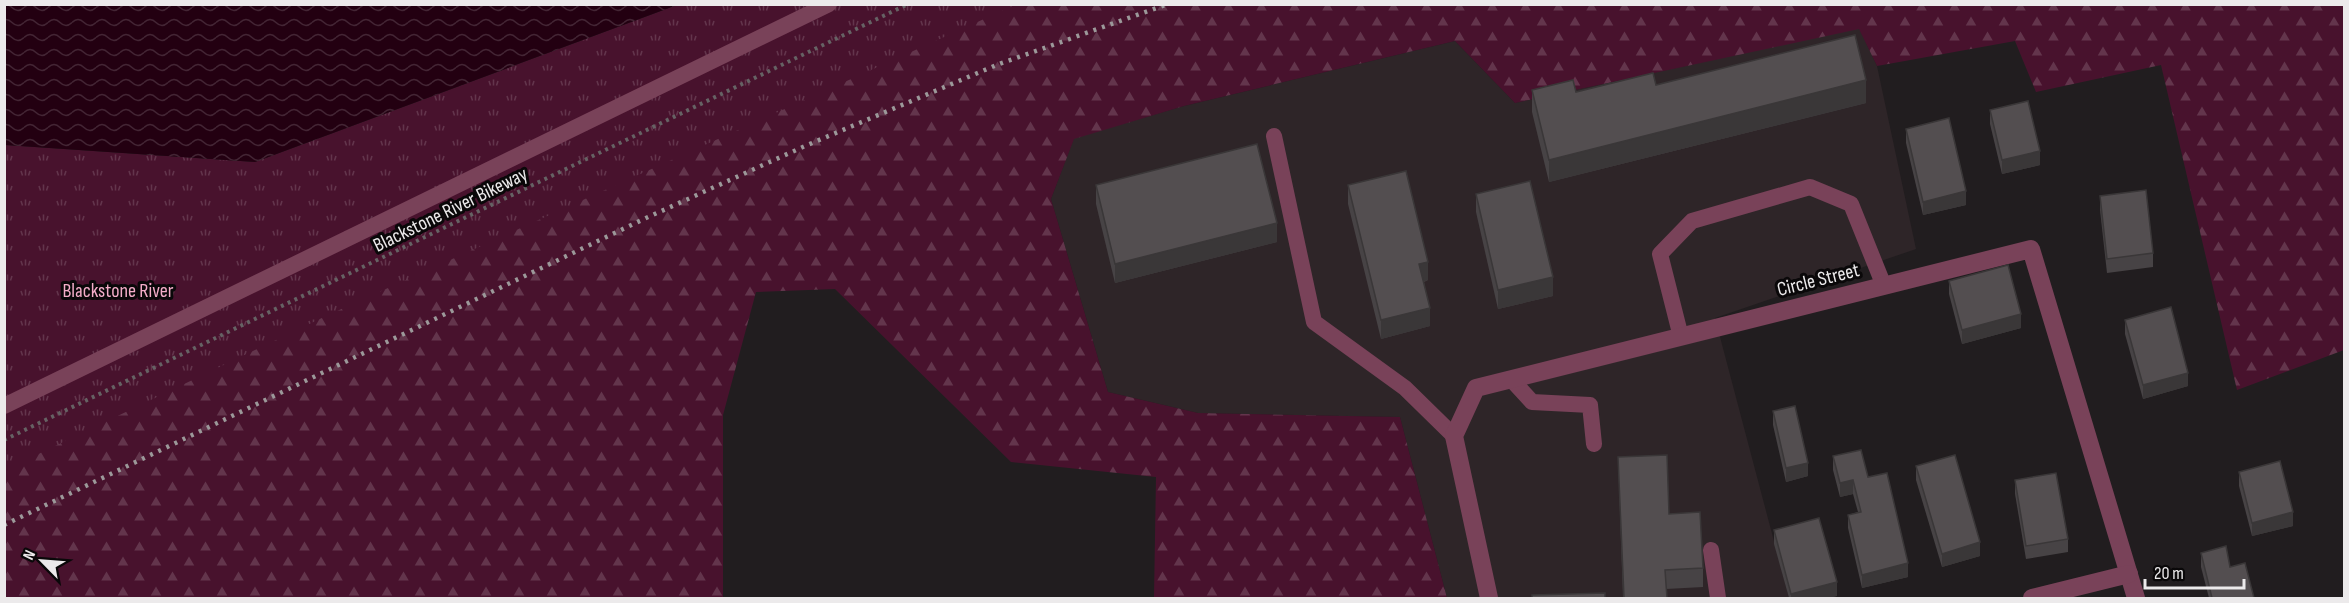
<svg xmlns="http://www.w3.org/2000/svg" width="2349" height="603" font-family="'Sofia Sans Condensed',sans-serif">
	<defs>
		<pattern id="forest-firs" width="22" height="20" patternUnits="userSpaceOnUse" patternTransform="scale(1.5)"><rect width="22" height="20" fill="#48122d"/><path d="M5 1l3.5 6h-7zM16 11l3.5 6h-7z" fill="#63354c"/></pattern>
		<pattern id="park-tufts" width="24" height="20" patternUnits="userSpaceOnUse" patternTransform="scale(1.5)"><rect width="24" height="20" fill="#48122d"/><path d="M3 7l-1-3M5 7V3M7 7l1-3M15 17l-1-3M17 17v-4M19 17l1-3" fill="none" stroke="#63354c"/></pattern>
		<pattern id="water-waves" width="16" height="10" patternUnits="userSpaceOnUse" patternTransform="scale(1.5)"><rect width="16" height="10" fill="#230011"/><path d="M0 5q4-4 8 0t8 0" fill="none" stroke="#432534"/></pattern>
	</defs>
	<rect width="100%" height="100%" fill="#211d1f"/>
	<polygon fill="#2e2528" points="1859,28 1877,66 1916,249 1715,318 1789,598 1447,598 1400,417 1198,413 1108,392 1051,199 1074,138 1184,106 1455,41 1515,103"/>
	<polygon fill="url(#forest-firs)" points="954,5 2344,5 2344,350 2237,390 2161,65 2036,92 2015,41 1877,66 1859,29 1515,103 1455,41 1184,106 1074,139 1051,199 1108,392 1198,413 1400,417 1447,598 1154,598 1156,477 1011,462 835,289 756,292 723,415 723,598 5,598 4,453"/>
	<polygon fill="url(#park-tufts)" points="677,5 1015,5 326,316 5,470 5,145 255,162"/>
	<polygon fill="url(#water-waves)" points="4,5 5,4 677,5 255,162 5,145"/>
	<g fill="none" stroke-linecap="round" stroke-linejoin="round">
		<polyline stroke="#666264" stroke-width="4" stroke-dasharray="3 4.5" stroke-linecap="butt" points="4,440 908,4"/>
		<g stroke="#794259" stroke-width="16">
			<polyline points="1274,136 1314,322 1405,388 1454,436"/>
			<polyline points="1681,337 1660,254 1692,221 1810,187 1851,204 1884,286"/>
			<polyline points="1511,379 1532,402 1590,405 1594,444"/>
			<polyline points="4,406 829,4"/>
			<polyline points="1711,550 1718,598"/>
		</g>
		<g stroke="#794259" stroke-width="18">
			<polyline points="1489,598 1454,436 1476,388 2031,249 2136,598"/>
			<polyline points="2032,598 2129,574"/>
		</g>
		<polyline stroke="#9c999a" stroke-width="4.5" stroke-dasharray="3 6" stroke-linecap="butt" points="4,525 646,218 805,146 999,64 1168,4"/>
	</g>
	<g fill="#474345">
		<polygon points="1656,85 1866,103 1549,182 1532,112 1532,90 1576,92"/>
		<polygon points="1990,110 2040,165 2002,174 1990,124"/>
		<polygon points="1906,129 1966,205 1923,215 1906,143"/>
		<polygon points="1096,185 1277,242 1115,283 1096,204"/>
		<polygon points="1348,185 1428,280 1424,282 1430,326 1381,339 1348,204"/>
		<polygon points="1476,194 1553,296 1498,309 1476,212"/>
		<polygon points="2100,196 2153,253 2153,267 2107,273 2100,210"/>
		<polygon points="1949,281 2021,328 1962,344 1949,294"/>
		<polygon points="2125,320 2188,386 2143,399 2125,334"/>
		<polygon points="1773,411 1808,476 1786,482 1773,425"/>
		<polygon points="1833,456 1868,477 1908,577 1862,588 1848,528 1848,515 1858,512 1853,494 1840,497 1833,470"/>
		<polygon points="1618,457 1669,514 1703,568 1703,587 1666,589 1667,598 1623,598"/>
		<polygon points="1916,466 1980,556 1942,567 1916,480"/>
		<polygon points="2239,472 2293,526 2252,536 2239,486"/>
		<polygon points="2015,480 2068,539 2068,552 2026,559 2015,494"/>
		<polygon points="1774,530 1837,596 1827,598 1789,598 1774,544"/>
		<polygon points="2201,553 2230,567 2254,598 2209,598 2201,567"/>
	</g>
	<g fill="#3a3738">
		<polygon points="1866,80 1866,103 1549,182 1549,160"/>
		<polygon points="2040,151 2040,165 2002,174 2002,160"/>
		<polygon points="1966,191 1966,205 1923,215 1923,202"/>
		<polygon points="1277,223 1277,242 1115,283 1115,264"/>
		<polygon points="1428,262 1428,280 1419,283 1419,264"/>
		<polygon points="1553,277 1553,296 1498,309 1498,290"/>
		<polygon points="1430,308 1430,326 1381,339 1381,320"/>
		<polygon points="2021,314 2021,328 1962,344 1962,330"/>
		<polygon points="2188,373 2188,386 2143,399 2143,385"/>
		<polygon points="1808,463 1808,476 1786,482 1786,468"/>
		<polygon points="1853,480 1853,494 1840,497 1840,483"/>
		<polygon points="2293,512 2293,526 2252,536 2252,523"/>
		<polygon points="1980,542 1980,556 1942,567 1942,554"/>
		<polygon points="1908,563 1908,577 1862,588 1862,575"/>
		<polygon points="1837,582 1837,596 1827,598 1791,598 1791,594"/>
	</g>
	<g fill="#534e50" stroke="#3a3738" stroke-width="1.5">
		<polygon points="1855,35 1866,80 1549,160 1532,90 1573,80 1576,92 1653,73 1656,85"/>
		<polygon points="2028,101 2040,151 2002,160 1990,110"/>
		<polygon points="1949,118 1966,191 1923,202 1906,129"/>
		<polygon points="1257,144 1277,223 1115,264 1096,185"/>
		<polygon points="1406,171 1428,262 1419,264 1430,308 1381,320 1348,185"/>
		<polygon points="1530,181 1553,277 1498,290 1476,194"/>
		<polygon points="2146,190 2153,253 2107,259 2100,196"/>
		<polygon points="2008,265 2021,314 1962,330 1949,281"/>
		<polygon points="2171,307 2188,373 2143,385 2125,320"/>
		<polygon points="1795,406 1808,463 1786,468 1773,411"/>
		<polygon points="1861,450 1868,477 1887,473 1908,563 1862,575 1848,515 1861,512 1853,480 1840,483 1833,456"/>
		<polygon points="1667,455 1669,514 1700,512 1703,568 1665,570 1667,598 1624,598 1618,457"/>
		<polygon points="1955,455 1980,542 1942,554 1916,466"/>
		<polygon points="2280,461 2293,512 2252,523 2239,472"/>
		<polygon points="2056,473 2068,539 2026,546 2015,480"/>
		<polygon points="1819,518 1837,582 1791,594 1774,530"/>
		<polygon points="2226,546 2230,567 2245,563 2254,598 2212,598 2201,553"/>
		<polygon points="1605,593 1605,598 1532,598 1532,595"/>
	</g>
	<g text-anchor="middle" stroke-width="6" stroke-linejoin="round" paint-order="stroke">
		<g font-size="20" fill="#eceaeb" stroke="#0a0809">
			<text transform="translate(450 209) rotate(-26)" y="7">Blackstone River Bikeway</text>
			<text transform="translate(1818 279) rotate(-14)" y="7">Circle Street</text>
		</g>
		<g font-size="20" fill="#f4adc9" stroke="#0a0809">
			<text x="118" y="297">Blackstone River</text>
		</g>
	</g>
	<rect width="2349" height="603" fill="none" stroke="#eceaeb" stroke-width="12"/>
	<g transform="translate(42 561) rotate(295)" stroke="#0a0809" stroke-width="4.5" paint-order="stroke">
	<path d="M0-4.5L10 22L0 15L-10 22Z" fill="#eceaeb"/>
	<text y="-9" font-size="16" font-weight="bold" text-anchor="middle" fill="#eceaeb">N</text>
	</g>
	<path d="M2145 579v9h99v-9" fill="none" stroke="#eceaeb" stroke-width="3"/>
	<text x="2154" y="579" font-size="18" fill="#eceaeb" stroke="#0a0809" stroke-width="4.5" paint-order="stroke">20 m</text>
</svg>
